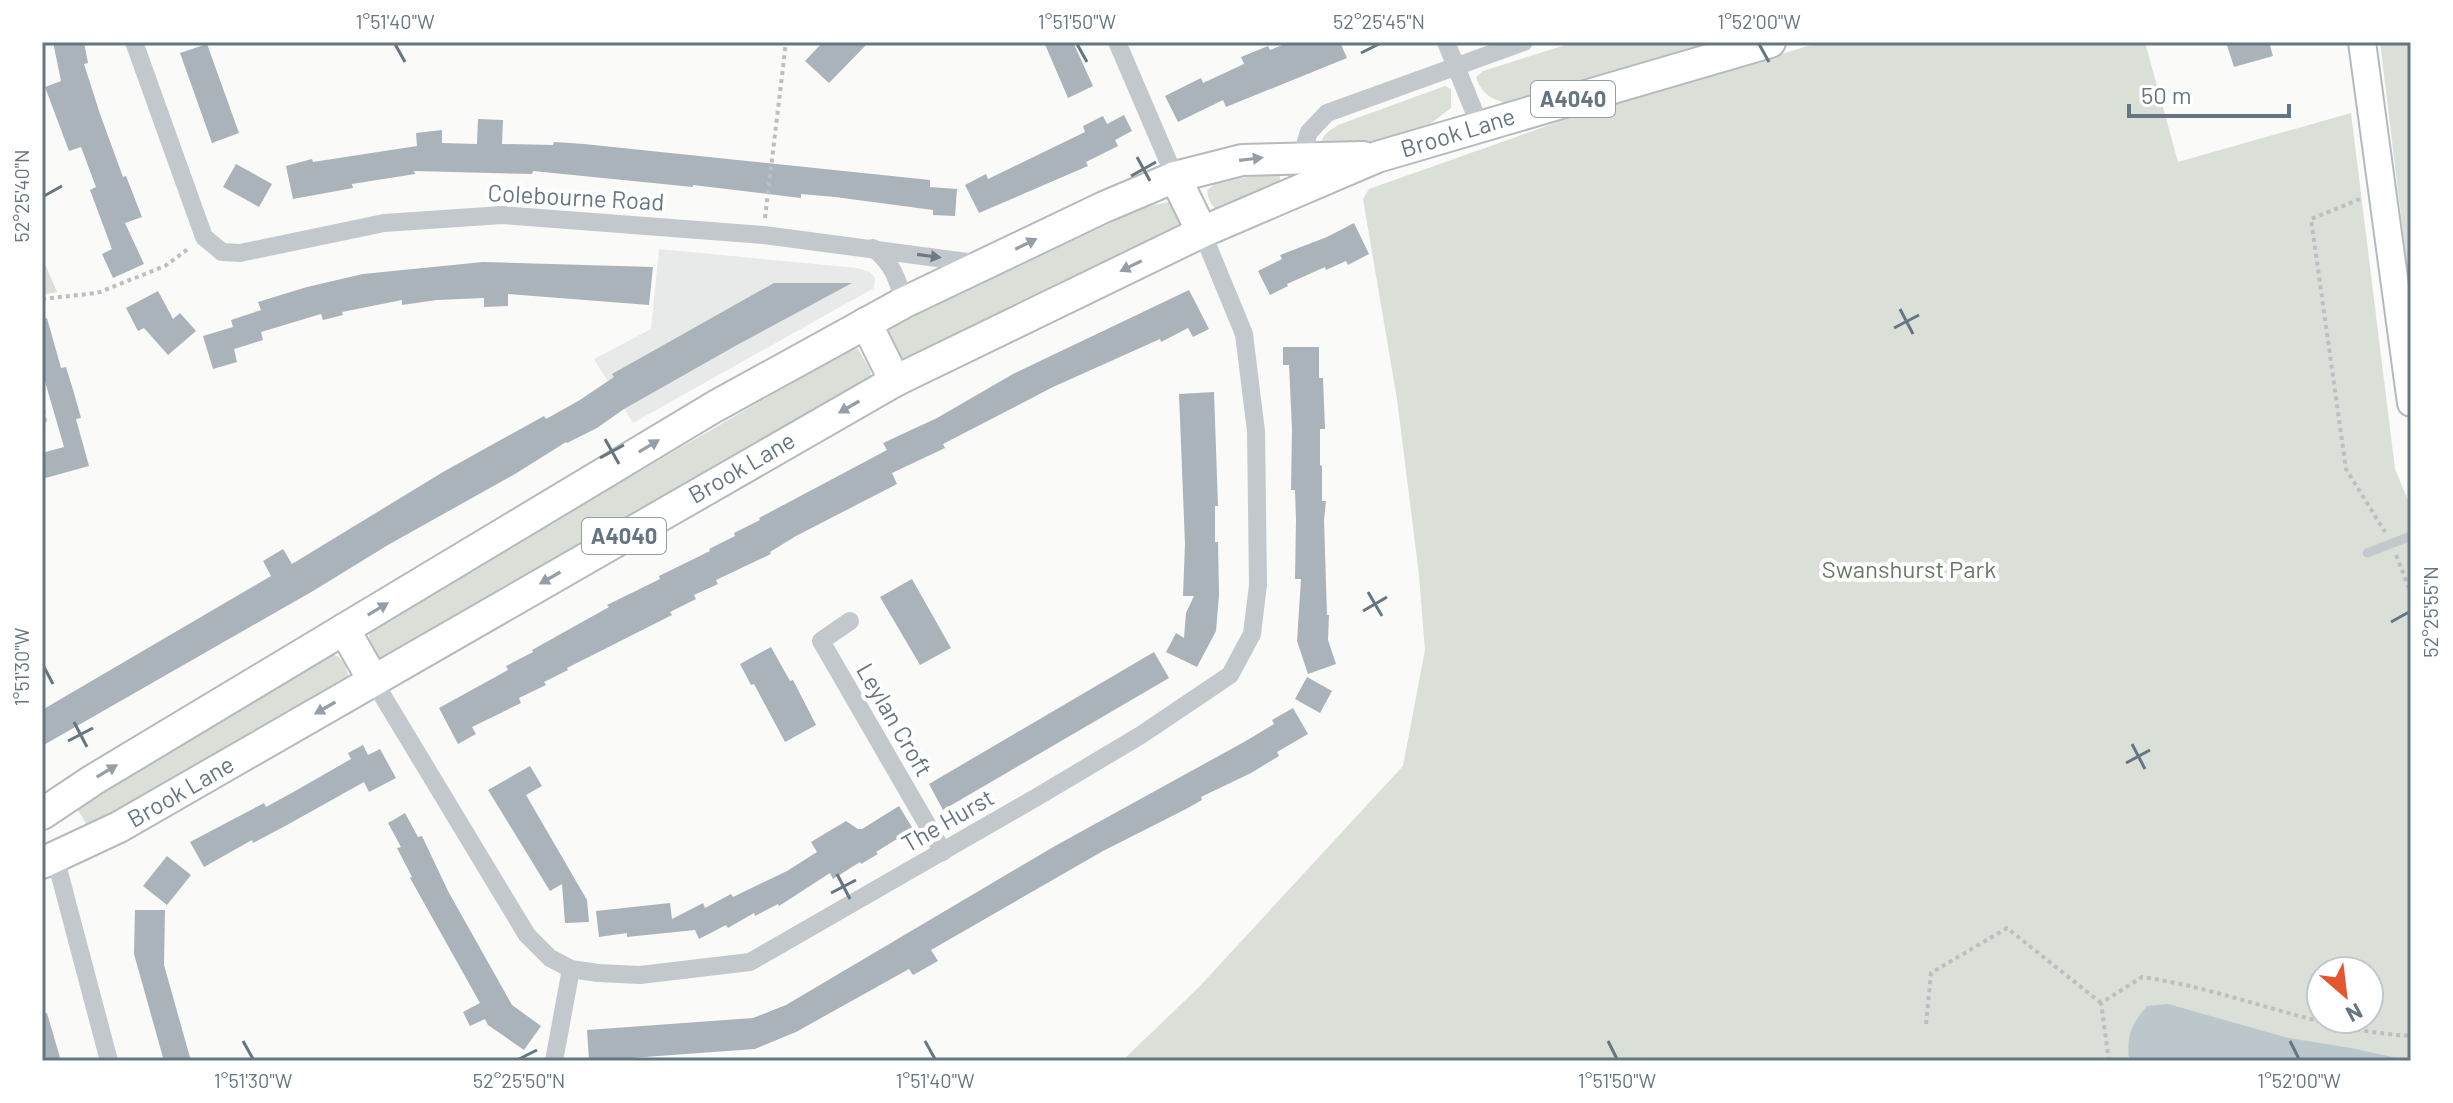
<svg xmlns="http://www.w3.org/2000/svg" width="2453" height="1103" font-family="Barlow,sans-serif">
	<rect width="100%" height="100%" fill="#fafaf8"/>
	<polygon fill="#e8e9e9" points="659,249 857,268 870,272 875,278 874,288 633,423 594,359 651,329"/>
	<g fill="#dadfd7" fill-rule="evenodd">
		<path d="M1575,42h157l-218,62c-19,-2 -32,-8 -38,-27l7,-6z"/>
		<path d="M1821,42h324l33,120 173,-49 44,356 16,39v553h-1289l77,-74 204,-221 22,-116 -6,-75 -22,-176 -34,-200 6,-10 192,-68zM2321,971h48v48h-48z"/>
		<polygon points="2380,42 2411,42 2411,298"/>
		<path d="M1445,86l6,3v19l-25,19 -91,26 -13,-4c-3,-13 6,-17 16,-24z"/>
		<polygon points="1265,173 1280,175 1280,186 1229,210 1215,209 1209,200 1207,190 1215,184"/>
		<polygon points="1169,202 1182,216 1178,232 900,371 878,333 1144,207"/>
		<polygon points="42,257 57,292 42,295"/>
		<path d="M856,346l14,23 2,13 -489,284c-11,-14 -20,-23 -10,-40z"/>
		<path d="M325,653c18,1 22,13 24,29l-260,147 -11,-19 4,-10z"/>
	</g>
	<path fill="#bbc7cb" d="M2168,1004l120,34 63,10 60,13h-282c-2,-26 1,-35 18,-55z"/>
	<g fill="#aab3b9">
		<polygon points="53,42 84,42 88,63 84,64 100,114 123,177 126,176 142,217 125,223 144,264 113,278 102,254 112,249 90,190 96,187 81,147 69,151 45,87 61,81"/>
		<polygon points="823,42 869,42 829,83 805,61"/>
		<polygon points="1044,42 1073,42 1093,86 1068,98"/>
		<polygon points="1290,42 1340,42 1347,58 1226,107 1223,100 1178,122 1165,96 1201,78 1203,83 1244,64 1241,57 1268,46 1270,50"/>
		<polygon points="2226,42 2269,42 2273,56 2234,67"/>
		<polygon points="207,44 239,133 212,143 180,53"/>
		<polygon points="1124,115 1132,131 1115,140 1118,146 1086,162 1088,166 979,213 965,185 986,174 988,179 1085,132 1083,126 1103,116 1107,124"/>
		<polygon points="478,119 503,120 502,144 553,145 554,142 584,144 930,180 930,187 957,189 955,216 933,215 933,210 835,197 801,194 801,198 693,185 693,187 533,171 532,174 414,171 415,174 352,184 353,188 293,199 286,166 312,159 313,162 417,146 416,133 442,130 442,143 477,144"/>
		<polygon points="236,164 272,184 259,207 223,187"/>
		<polygon points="1354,223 1369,254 1348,265 1346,261 1326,270 1325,267 1287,284 1288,286 1270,295 1258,271 1282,259 1280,255 1327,237"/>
		<polygon points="483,262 653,267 649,305 508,294 508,306 484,307 484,298 437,300 402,305 402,300 342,312 343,315 323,320 321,314 261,332 263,340 234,349 237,362 213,369 203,336 233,327 231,320 261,310 258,302 307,287 363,274"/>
		<polygon points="774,283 852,283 737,345 624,409 597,428 567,443 566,442 515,474 388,545 313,591 42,746 42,710 271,576 263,561 283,549 292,564 443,472 544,416 546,419 580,400 614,377 612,374"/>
		<polygon points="1189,290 1209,329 1193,337 1188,328 1161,342 1160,339 1053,387 943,444 945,448 892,473 897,484 796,536 770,552 771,554 716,580 718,584 694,595 696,599 670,612 672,615 567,668 568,670 544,682 546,685 519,698 521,703 472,727 476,734 458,744 439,708 508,670 506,666 533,652 532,650 609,607 607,605 660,579 659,576 710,551 709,549 735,536 734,533 760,520 759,518 887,450 883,443 937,418 1013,374"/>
		<polygon points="158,291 173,319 180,313 196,331 168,355 144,328 138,331 126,308"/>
		<polygon points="47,318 61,368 66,367 74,393 81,418 76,419 89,466 42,479 42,453 64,447 42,371 42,319"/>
		<polygon points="1283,347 1319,347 1319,378 1323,378 1325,429 1320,429 1320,465 1322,466 1322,501 1326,501 1324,520 1327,615 1329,615 1328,640 1336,664 1308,674 1297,641 1301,579 1295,579 1296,520 1295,490 1291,490 1292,429 1289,365 1283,365"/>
		<polygon points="1214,392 1218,506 1215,506 1215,542 1218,542 1219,595 1216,631 1197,667 1166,652 1176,633 1184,638 1186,613 1194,596 1183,596 1185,544 1179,394"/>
		<polygon points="912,579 951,648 920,665 880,597"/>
		<polygon points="771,647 790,681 793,680 816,725 785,742 754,684 751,685 740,664"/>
		<polygon points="1154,652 1169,678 943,810 929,784"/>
		<polygon points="1307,677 1332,691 1320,713 1295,699"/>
		<polygon points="1293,708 1308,734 1277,752 1279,756 1251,773 1201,797 1202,800 1186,809 1103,851 931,950 938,961 913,975 909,969 796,1032 755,1049 589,1061 587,1030 753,1018 786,1005 1055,846 1244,742 1274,724 1272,720"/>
		<polygon points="363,745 368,755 380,749 396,778 369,792 364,782 287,825 253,843 252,840 204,867 190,842 264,803 266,807 297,790 351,759 348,753"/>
		<polygon points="530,766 542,786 526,795 587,900 589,922 565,923 562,884 550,891 488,790"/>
		<polygon points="899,806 913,829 876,852 878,854 861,864 860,862 833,879 830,873 779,906 778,904 755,916 754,913 728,928 726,925 699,939 695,930 627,937 627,933 599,937 596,911 670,903 672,919 703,903 705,908 731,894 733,897 787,871 817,852 811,842 846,821 858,829 862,829"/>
		<polygon points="405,813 418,837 422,836 448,891 512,1005 541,1026 524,1050 488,1025 485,1019 470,1026 463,1012 480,1003 410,878 412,877 397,848 401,847 388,823"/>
		<polygon points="167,856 191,875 167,905 143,886"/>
		<polygon points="135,910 165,910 164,965 191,1061 164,1061 134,954"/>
		<polygon points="47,1013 61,1061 42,1061 42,1014"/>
	</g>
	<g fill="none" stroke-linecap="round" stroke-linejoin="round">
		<g stroke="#b3babf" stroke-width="30">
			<polyline id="secondary" points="2362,42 2411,403"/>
		</g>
		<g stroke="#b5babe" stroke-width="34">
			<g id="primary">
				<polyline points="1175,177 1202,232"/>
				<polyline points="866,323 895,381"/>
				<polyline points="344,629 373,680"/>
				<polyline points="42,814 93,780 714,407 903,303 1104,207 1175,177 1242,160 1363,157"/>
				<polyline points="42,863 119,827 895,381 1202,232 1377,157 1770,42"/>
			</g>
		</g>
		<g stroke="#bbbfc2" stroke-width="4" stroke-dasharray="4 4" stroke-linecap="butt">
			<polyline points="2360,199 2311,219 2346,469 2385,532"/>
			<polyline points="765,218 786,42"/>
			<polyline points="42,299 97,293 165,266 188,249"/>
			<polyline points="42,402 45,421 42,431"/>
			<polyline points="2396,555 2411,593"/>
			<polyline points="1926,1024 1931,973 2007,928 2101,1003"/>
			<path d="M2109,1061l-8,-58 41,-26c91,13 176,54 269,59"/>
		</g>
		<polyline stroke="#c3c8cc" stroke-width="9" points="2367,553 2411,536"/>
		<g stroke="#c3c8cc" stroke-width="18">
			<polyline points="134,42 204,237 222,252 240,253 384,223 502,215 764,235 982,264"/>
			<polyline points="1117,42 1175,177"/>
			<polyline points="1446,42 1480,126"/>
			<polyline points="1301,157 1309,132 1327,113 1524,42"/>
			<path d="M873,248c19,15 26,32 30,55"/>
			<polyline points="850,621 821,641 943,852"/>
			<polyline points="373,680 527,935 550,958 571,969 598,973 640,975 750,962 1037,797 1141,735 1230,675 1252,634 1258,585 1256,431 1244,334 1202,232"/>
			<polyline points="55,857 109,1061"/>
			<polyline points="554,1061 571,969"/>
		</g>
		<use href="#secondary" stroke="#fff" stroke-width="26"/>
		<use href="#primary" stroke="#fff" stroke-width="30"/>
	</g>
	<defs><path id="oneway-solid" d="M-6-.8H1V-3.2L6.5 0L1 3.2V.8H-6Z" transform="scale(2)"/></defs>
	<g fill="#939fa8">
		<use href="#oneway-solid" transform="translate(1251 159) rotate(-7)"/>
		<use href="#oneway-solid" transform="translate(1026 244) rotate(-26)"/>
		<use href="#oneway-solid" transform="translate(1131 266) rotate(154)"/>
		<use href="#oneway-solid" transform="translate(849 407) rotate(150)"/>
		<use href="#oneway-solid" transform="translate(649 446) rotate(-31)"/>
		<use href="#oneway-solid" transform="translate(550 578) rotate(150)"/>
		<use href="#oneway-solid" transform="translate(378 609) rotate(-31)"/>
		<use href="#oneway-solid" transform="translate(325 708) rotate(150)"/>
		<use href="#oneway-solid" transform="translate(107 771) rotate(-31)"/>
	</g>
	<use fill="#6a7a87" href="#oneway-solid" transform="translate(929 256) rotate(8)"/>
	<path fill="none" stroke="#657683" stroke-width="3" d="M395,44l10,18M1077,44l10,18M1759,44l10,18M1361,53l18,-9M1137,157l13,24M1131,176l25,-14M44,196l18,-10M1900,309l13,25M1894,328l25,-13M605,439l14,25M600,458l24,-13M1368,592l14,24M1363,611l24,-14M2391,622l18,-10M44,667l9,17M74,722l13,25M68,741l25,-13M2132,744l13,25M2126,763l24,-13M837,874l13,25M831,893l25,-13M243,1041l10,18M925,1041l10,18M1608,1041l9,18M2290,1041l9,18M519,1059l18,-9"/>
	<g text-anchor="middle" stroke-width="8" stroke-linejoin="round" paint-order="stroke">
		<g fill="#fff" stroke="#939fa8" stroke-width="2">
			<rect x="1531" y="81" width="84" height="36" rx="6"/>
			<rect x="582" y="518" width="84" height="36" rx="6"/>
		</g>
		<g font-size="22" font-weight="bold" fill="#657683">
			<text x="1573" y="107">A4040</text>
			<text x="624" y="544">A4040</text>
		</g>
		<g font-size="24" fill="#657683" stroke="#fff">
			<text transform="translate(1458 133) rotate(-17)" y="8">Brook Lane</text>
			<text transform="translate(576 198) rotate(3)" y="8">Colebourne Road</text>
			<text transform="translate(742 468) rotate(-30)" y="8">Brook Lane</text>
			<text transform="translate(894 720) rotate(60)" y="8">Leylan Croft</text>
			<text transform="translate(181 792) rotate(-30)" y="8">Brook Lane</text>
			<text transform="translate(948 821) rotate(-30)" y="8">The Hurst</text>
		</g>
		<g font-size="24" fill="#687a64" stroke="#fff">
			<text x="1909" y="578">Swanshurst Park</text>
		</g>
	</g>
	<rect width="2453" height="1103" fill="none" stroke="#ffffff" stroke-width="88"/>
	<g transform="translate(2345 995) rotate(152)"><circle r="38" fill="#ffffff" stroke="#c1c8cd" stroke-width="2"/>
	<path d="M0-6L14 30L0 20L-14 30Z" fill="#e4572e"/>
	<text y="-12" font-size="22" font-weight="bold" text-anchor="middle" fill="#657683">N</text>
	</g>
	<path d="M2129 104v12h160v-12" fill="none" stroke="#657683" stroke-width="4"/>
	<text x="2141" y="104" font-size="24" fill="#657683" stroke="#ffffff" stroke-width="6" paint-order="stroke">50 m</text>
	<rect x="44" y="44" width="2365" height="1015" fill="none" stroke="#657683" stroke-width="3"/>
	<g font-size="20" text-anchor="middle" fill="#657683">
		<text x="395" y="29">1°51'40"W</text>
		<text x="1077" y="29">1°51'50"W</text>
		<text x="1379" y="29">52°25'45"N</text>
		<text x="1759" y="29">1°52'00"W</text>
		<text transform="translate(22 196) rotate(-90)" y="7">52°25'40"N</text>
		<text transform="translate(2431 612) rotate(-90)" y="7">52°25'55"N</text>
		<text transform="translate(22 667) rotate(-90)" y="7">1°51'30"W</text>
		<text x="253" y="1088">1°51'30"W</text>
		<text x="519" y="1088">52°25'50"N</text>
		<text x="935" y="1088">1°51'40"W</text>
		<text x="1617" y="1088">1°51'50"W</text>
		<text x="2299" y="1088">1°52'00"W</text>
	</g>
</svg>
